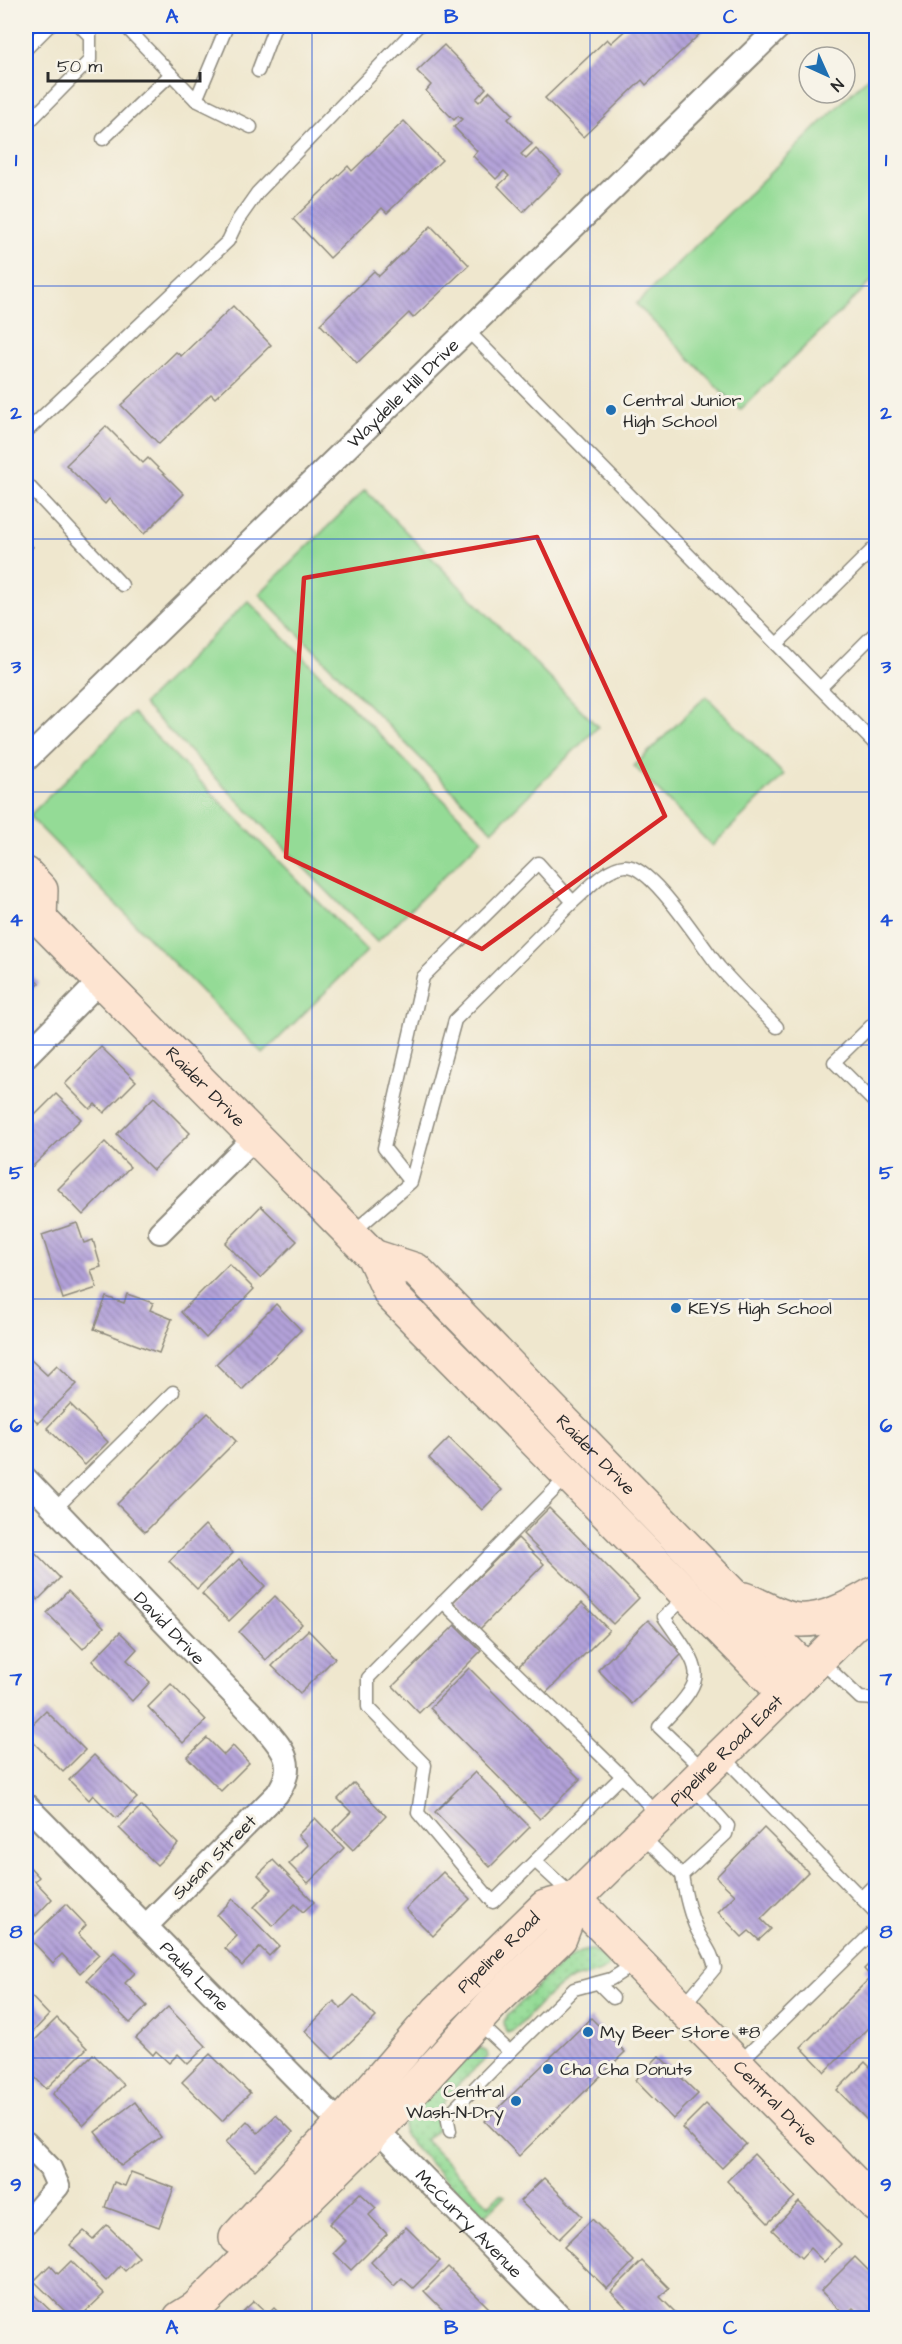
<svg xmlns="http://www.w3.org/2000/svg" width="902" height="2344" font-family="'Architects Daughter',sans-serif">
	<defs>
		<pattern id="grass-dots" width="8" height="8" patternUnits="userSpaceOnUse" patternTransform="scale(1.5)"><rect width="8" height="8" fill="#94db96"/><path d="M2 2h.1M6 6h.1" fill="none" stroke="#80bc81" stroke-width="1.8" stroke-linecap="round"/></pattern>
		<pattern id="building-back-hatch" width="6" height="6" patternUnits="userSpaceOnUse" patternTransform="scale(1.5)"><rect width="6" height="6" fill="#b3a2d9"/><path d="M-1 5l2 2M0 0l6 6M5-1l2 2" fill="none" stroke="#9284b0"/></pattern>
	</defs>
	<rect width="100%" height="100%" fill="#f7f3e8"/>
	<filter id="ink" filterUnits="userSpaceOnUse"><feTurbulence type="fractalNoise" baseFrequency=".0167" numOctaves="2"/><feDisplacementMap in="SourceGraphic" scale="12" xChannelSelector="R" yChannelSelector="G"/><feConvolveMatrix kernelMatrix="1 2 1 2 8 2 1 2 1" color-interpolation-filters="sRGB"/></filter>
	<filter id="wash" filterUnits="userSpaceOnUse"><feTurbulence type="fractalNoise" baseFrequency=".008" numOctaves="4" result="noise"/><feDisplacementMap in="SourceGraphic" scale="24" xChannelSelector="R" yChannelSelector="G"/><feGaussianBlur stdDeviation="1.35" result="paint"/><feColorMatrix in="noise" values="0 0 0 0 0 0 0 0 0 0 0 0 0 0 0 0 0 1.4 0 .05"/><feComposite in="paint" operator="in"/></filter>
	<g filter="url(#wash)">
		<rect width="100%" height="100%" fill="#efe7ce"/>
		<g fill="url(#grass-dots)" stroke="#608360" stroke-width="1.5">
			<path d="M592,1950l16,10v7c-12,10 -27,8 -41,14 -19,11 -36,34 -52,49l-8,3 -2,-3 -1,-9 5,-7c19,-16 59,-67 83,-64z"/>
			<path d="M474,2045l13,7 1,5c-17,17 -59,47 -51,72l-11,11 63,65 11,-11 5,2 -23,23 -79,-85 2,-17z"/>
		</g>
		<g fill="#94db96" stroke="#608360" stroke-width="1.5">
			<polygon points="872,73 876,78 876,277 740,410 636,304"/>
			<polygon points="365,490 598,727 492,831 259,594"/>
			<polygon points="248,601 482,839 377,942 143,704"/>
			<polygon points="706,696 784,775 712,846 634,766"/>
			<polygon points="133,713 367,951 263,1054 29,816"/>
		</g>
		<g id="blocks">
			<g fill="url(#building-back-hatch)">
				<polygon points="630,26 707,27 646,85 642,80 583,137 545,98 607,39 611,43"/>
				<polygon points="444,45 486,88 476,99 479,102 490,91 513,114 508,119 532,144 521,154 526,159 536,149 561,174 523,212 498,186 509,176 504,171 496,179 473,156 477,151 454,127 462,119 458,116 454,120 426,91 431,85 417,71"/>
				<polygon points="404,121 442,160 387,213 382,208 330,258 293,219 348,166 352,171"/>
				<polygon points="431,226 469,265 413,318 409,313 357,363 320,324 374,271 379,276"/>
				<polygon points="233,306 271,345 215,398 211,394 159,444 121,405 176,352 181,356"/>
				<polygon points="106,426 143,463 148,458 184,494 144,534 109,499 105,504 66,465"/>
				<polygon points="26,539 33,547 26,554"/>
				<polygon points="26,969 39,983 26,996"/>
				<polygon points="101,1047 136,1081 104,1113 95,1104 90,1109 65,1084"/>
				<polygon points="56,1094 81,1119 31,1168 26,1162 26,1124"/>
				<polygon points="154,1097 190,1133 153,1170 117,1134"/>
				<polygon points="105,1142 130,1167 83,1215 58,1189"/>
				<polygon points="261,1206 297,1241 260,1278 225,1243"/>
				<polygon points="77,1223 84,1243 93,1240 101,1267 91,1270 97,1288 63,1299 42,1235"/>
				<polygon points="229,1264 254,1289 206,1338 181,1312"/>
				<polygon points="127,1294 153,1303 150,1310 172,1319 159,1353 94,1329 106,1297 124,1303"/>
				<polygon points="276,1304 301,1330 242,1390 216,1364"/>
				<polygon points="29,1358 47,1375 57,1365 77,1384 38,1423 26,1410 26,1403 31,1397 26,1391 26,1362"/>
				<polygon points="70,1404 108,1442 85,1465 47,1428"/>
				<polygon points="208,1413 236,1441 145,1532 117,1504"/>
				<polygon points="449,1438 502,1490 482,1510 429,1458"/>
				<polygon points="549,1508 639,1598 613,1624 523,1534"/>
				<polygon points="205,1525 233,1553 197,1589 169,1561"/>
				<polygon points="518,1538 544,1564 480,1629 453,1602"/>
				<polygon points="26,1543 60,1578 38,1600 26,1587"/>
				<polygon points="239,1559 265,1586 229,1621 202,1594"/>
				<polygon points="68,1591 104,1627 83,1649 47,1613"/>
				<polygon points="275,1596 302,1624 266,1660 239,1632"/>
				<polygon points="582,1603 609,1630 544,1695 517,1668"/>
				<polygon points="648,1620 682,1654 632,1704 598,1670"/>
				<polygon points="455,1625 481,1651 419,1713 393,1686"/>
				<polygon points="308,1630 335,1658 300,1693 272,1666"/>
				<polygon points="120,1632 137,1649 127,1660 150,1682 132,1701 92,1661"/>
				<polygon points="469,1668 580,1779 540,1819 430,1708"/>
				<polygon points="171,1684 206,1720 183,1743 148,1707"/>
				<polygon points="46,1711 85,1750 63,1772 26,1735 26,1731"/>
				<polygon points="207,1738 224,1755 233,1746 249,1763 221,1791 187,1757"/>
				<polygon points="94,1755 137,1798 116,1818 93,1795 89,1800 69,1780"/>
				<polygon points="475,1772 530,1827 490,1867 435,1812"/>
				<polygon points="354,1783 386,1816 353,1850 333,1830 351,1812 338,1799"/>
				<polygon points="141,1806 178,1844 157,1865 119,1828"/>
				<polygon points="315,1818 344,1848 308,1883 289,1864 308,1845 298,1835"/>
				<polygon points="764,1828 808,1872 761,1919 771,1929 759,1940 749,1931 742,1937 718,1912 735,1895 716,1877"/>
				<polygon points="273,1860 314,1902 303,1912 295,1904 273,1926 254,1907 272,1889 258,1875"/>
				<polygon points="26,1863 39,1877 35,1881 52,1899 36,1916 26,1905"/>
				<polygon points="443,1872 470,1899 433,1936 406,1909"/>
				<polygon points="233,1899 279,1946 269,1956 260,1947 242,1966 225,1948 237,1936 217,1915"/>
				<polygon points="66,1904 86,1925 78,1934 99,1955 80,1973 62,1954 53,1963 30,1939"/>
				<polygon points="114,1952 135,1973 125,1983 147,2006 130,2023 87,1980"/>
				<polygon points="876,1957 876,2021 825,2072 801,2047 871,1977 864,1969"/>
				<polygon points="26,1991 49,2015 26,2039"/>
				<polygon points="354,1995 376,2017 333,2059 305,2031 334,2001 341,2008"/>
				<polygon points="168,2007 206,2046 188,2064 178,2054 169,2063 156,2051 153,2055 136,2038"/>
				<polygon points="57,2018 87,2048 46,2089 26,2068 26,2049"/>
				<polygon points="591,2018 625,2052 519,2156 485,2121"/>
				<polygon points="93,2054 124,2085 84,2125 53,2094"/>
				<polygon points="210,2054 250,2093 222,2121 182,2082"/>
				<polygon points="659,2056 698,2094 673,2119 635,2080"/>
				<polygon points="865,2062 876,2073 876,2129 837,2090"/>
				<polygon points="135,2102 161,2137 121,2166 95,2132"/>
				<polygon points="706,2104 746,2144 722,2168 682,2128"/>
				<polygon points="276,2115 293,2132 255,2170 226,2142 247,2121 258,2133"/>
				<polygon points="754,2154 795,2197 768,2223 727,2181"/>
				<polygon points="131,2172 174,2188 159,2227 105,2207 114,2182 125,2186"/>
				<polygon points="544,2178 582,2216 559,2239 520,2201"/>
				<polygon points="360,2193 376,2208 369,2215 387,2234 351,2270 334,2253 346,2241 329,2224"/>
				<polygon points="799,2202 841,2244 824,2262 810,2248 801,2258 772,2230"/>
				<polygon points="592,2219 634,2261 607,2289 564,2247"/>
				<polygon points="107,2225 139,2257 125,2271 120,2266 106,2281 70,2245 84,2231 93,2239"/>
				<polygon points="406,2227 440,2261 413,2288 402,2278 394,2286 371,2262"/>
				<polygon points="855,2257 876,2278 876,2310 868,2318 864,2318 853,2308 845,2316 821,2291"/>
				<polygon points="71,2261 104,2294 79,2318 72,2318 34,2281 50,2265 58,2274"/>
				<polygon points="642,2261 669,2288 660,2297 677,2314 673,2318 637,2318 611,2292"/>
				<polygon points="448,2267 489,2308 479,2318 451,2318 424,2291"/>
				<polygon points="28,2289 58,2318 26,2318"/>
				<polygon points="254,2301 268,2314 274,2308 284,2318 236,2318"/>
			</g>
		</g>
	</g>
	<g filter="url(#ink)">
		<use href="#blocks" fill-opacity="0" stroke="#8d897c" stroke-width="1.5"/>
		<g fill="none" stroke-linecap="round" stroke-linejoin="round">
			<g stroke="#8d897c" stroke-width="15">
				<g id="lane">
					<polyline points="125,26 196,100 227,26"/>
					<polyline points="26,49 49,26"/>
					<polyline points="258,71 275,26"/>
					<polyline points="196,100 251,127"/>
					<polyline points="26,125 90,60 90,36 80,26"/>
					<polyline points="103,139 171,74"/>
					<polyline points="467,330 876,745"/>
					<polyline points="26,432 228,241 238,220 257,193 418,26"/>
					<polyline points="26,483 122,585"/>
					<polyline points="777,644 876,546"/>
					<polyline points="820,688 876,632"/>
					<path d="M573,902c14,-12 33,-35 52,-36 27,-2 78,82 95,102 18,21 38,40 57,59"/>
					<polyline points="876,1021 834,1062 876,1104"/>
					<polyline points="352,1233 411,1182 455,1020 573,902 538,863 423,977 384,1148 411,1182"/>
					<polyline points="568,1476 368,1678 368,1707 425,1765 418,1813 493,1902 535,1861 573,1896"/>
					<polyline points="55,1509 173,1392"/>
					<path d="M686,1597l-22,20c40,59 46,56 -5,110l46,44"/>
					<polyline points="443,1602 622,1776"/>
					<polyline points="820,1660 860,1698 876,1699"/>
					<polyline points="722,1755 876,1913"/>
					<polyline points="642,1836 682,1875"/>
					<polyline points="535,1861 622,1776 659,1816"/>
					<polyline points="861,1898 876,1883"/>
					<polyline points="598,1983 613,1998"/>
					<path d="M682,2007l33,-39c-2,-15 -11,-24 -18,-38 -8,-17 -12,-36 -15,-55l44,-41 2,-8 -36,-40"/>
					<polyline points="478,2022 510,2052 574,1989 611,1979 636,1963"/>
					<polyline points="739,2063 876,1929"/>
					<polyline points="450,2131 447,2116 510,2052"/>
				</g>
			</g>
			<g stroke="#8d897c" stroke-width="26">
				<g id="street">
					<path id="s1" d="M26,760l754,-734"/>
					<polyline points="26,1056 101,980"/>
					<polyline points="160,1232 256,1136"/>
					<path id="s2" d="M26,1479l233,242c20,25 41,40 18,73l-131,132"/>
					<path id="s3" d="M26,1805l303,307 41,25 14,1 5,4 173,176"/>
					<polyline points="26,2143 50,2168 58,2186 26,2223"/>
				</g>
			</g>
			<g stroke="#8d897c" stroke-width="36">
				<g id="secondary">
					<polyline points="26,874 41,890 40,919"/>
					<path id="s4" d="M26,916l14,3 333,337 18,39 393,398"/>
					<path id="s5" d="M373,1256l43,14 391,401"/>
					<path d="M744,1599c16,6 31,16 48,20 27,6 61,-13 83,-26"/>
					<path id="s6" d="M575,1899l301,306"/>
					<path id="s7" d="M236,2238l108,-117 94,-110 107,-104 30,-8"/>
					<path id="s8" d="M180,2318l16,-10 174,-171 124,-135 66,-64 15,-39 301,-296"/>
				</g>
			</g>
			<use href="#lane" stroke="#fff" stroke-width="12"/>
			<use href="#street" stroke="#fff" stroke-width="22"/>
			<use href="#secondary" stroke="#fde4d1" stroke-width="33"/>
		</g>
	</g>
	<path fill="none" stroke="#d62828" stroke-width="4.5" stroke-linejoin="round" d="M537,537l128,279 -183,133 -196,-92 18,-279z"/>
	<path fill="none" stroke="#1d4ed8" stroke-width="1.5" stroke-opacity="0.55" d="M312,26v2292M590,26v2292M26,286h850M26,539h850M26,792h850M26,1045h850M26,1299h850M26,1552h850M26,1805h850M26,2058h850"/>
	<g fill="#1f6fb2" stroke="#f7f3e8" stroke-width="2">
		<circle cx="611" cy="410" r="6"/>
		<circle cx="676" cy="1308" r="6"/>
		<circle cx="588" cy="2032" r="6"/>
		<circle cx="548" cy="2069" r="6"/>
		<circle cx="516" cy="2101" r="6"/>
	</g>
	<g text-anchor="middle" stroke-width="6" stroke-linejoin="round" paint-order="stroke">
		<g font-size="18" fill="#2b2b2b" stroke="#f7f3e8">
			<text dy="6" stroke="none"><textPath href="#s1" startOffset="526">Waydelle Hill Drive</textPath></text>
			<text dy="6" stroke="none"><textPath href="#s4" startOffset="250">Raider Drive</textPath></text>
			<text dy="6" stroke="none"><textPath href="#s5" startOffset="303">Raider Drive</textPath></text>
			<text dy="6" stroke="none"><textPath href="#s2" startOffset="207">David Drive</textPath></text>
			<text dy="6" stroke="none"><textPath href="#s8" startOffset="792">Pipeline Road East</textPath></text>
			<text transform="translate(214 1857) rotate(-45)" y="6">Susan Street</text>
			<text dy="6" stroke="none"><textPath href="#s7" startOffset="388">Pipeline Road</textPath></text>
			<text dy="6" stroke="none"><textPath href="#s3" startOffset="240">Paula Lane</textPath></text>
			<text dy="6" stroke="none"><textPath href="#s6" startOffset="286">Central Drive</textPath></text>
			<text dy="6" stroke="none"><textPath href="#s3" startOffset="614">McCurry Avenue</textPath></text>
		</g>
		<g font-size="18" fill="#2b2b2b" stroke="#f7f3e8" text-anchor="start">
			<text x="623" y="406">Central Junior<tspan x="623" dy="21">High School</tspan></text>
			<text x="688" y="1314">KEYS High School</text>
			<text x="600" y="2038">My Beer Store #8</text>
			<text x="560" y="2075">Cha Cha Donuts</text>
			<text x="504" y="2097" text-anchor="end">Central<tspan x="504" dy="21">Wash-N-Dry</tspan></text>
		</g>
	</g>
	<rect width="902" height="2344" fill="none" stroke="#f7f3e8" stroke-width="66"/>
	<g transform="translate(827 75) rotate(135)"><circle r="28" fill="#f7f3e8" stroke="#a5a39c" stroke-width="1.5"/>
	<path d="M0-4.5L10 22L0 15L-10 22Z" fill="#1f6fb2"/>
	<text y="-9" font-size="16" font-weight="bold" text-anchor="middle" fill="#2b2b2b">N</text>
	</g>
	<path d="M48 72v9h152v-9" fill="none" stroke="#2b2b2b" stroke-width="3"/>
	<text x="57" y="72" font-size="18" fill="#2b2b2b" stroke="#f7f3e8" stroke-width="4.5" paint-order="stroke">50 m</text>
	<rect x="33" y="33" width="836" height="2278" fill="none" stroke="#1d4ed8" stroke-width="2"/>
	<g font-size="20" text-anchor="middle" font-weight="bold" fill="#1d4ed8">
		<text x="172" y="23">A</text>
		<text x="451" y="23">B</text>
		<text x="730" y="23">C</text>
		<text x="16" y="166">1</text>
		<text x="886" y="166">1</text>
		<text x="16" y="419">2</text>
		<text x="886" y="419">2</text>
		<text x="16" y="673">3</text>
		<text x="886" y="673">3</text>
		<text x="16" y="926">4</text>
		<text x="886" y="926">4</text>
		<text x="16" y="1179">5</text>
		<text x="886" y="1179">5</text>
		<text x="16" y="1432">6</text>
		<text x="886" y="1432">6</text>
		<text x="16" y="1685">7</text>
		<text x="886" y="1685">7</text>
		<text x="16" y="1938">8</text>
		<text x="886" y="1938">8</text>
		<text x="16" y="2191">9</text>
		<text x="886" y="2191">9</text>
		<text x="172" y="2334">A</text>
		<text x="451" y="2334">B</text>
		<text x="730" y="2334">C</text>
	</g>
</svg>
